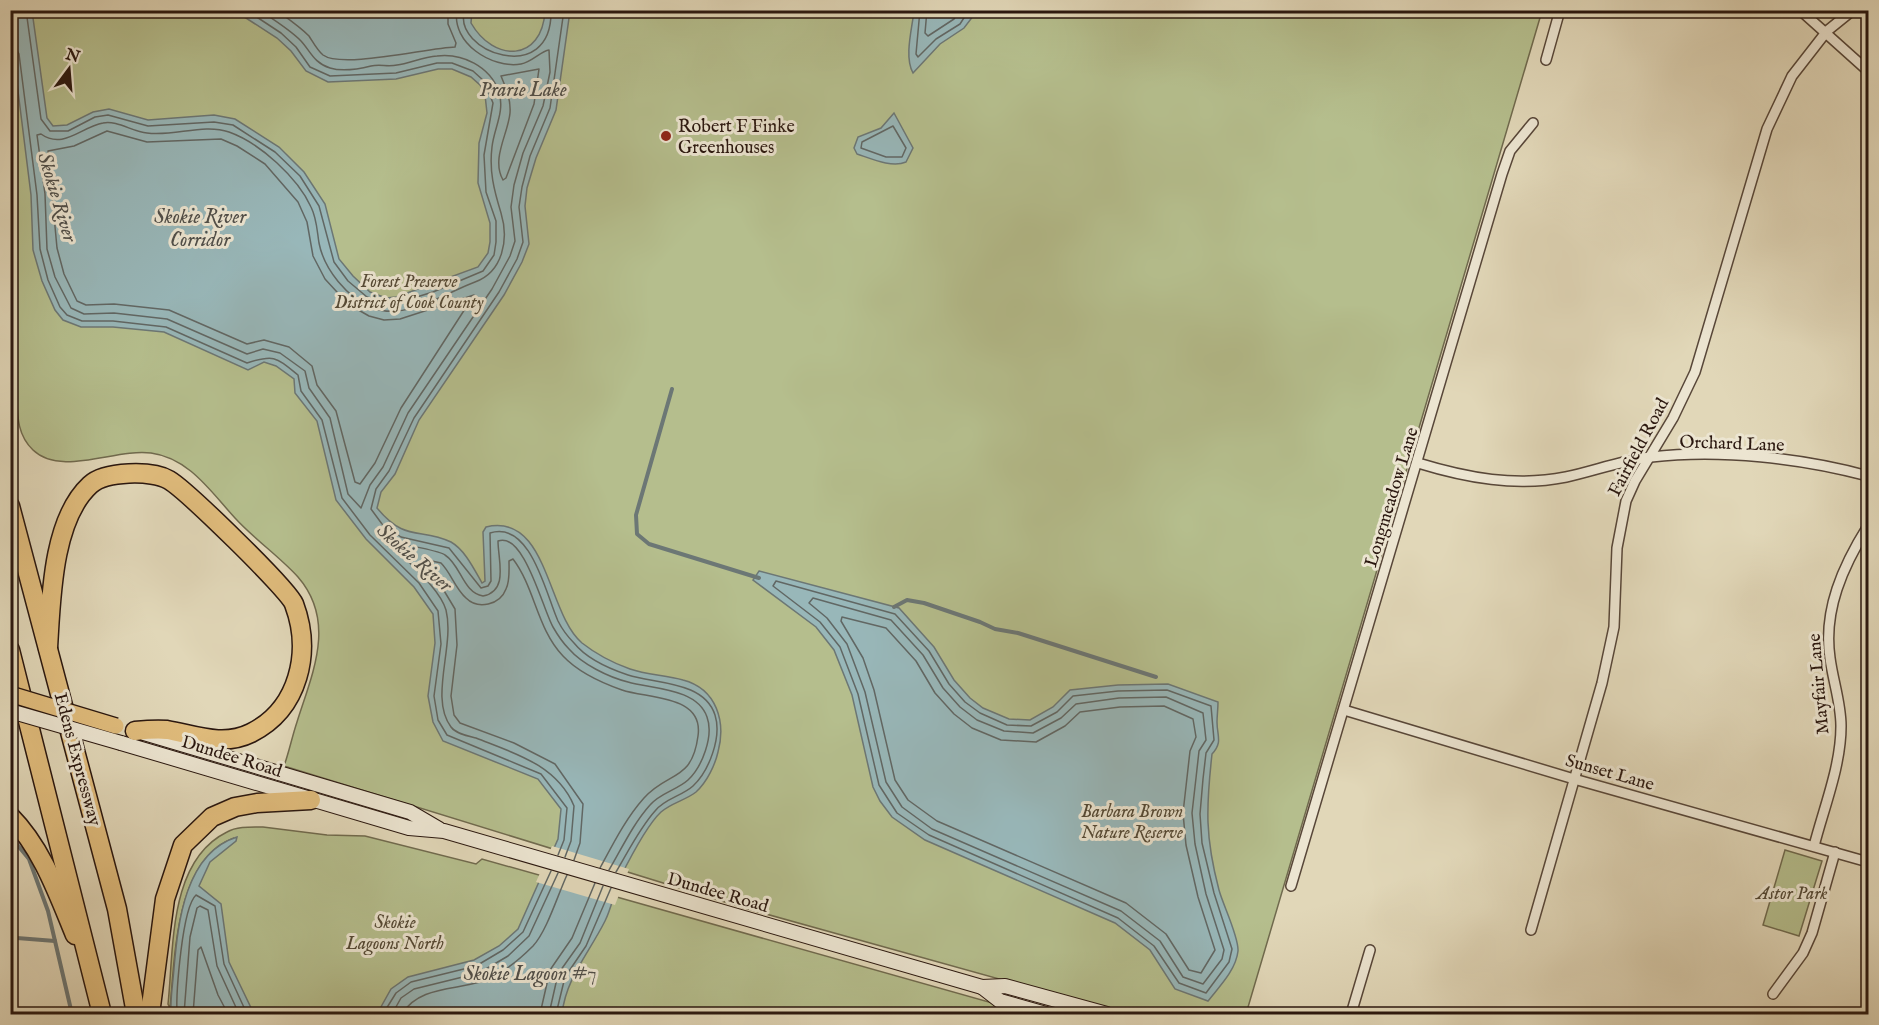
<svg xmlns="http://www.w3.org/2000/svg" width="1879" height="1025" font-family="'IM FELL English',serif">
	<rect width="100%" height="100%" fill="#e1d7b8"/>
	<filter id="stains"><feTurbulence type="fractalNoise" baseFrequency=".00333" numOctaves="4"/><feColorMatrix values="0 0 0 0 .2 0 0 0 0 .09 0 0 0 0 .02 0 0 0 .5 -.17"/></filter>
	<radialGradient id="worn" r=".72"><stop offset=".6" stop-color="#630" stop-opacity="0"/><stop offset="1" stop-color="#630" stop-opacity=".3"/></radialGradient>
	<g fill="#b5be8d" stroke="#706a4e" stroke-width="1.5">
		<path d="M11,11h1531l-296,1003h-121l-384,-107 -457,-141c5,-14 8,-29 13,-44 15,-48 40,-100 1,-145 -19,-21 -44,-38 -63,-59 -24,-26 -46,-60 -84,-65 -35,-5 -90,24 -118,-3 -25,-24 -10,-58 -22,-90z"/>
		<path d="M263,827l64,8 38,1 111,28 6,-5 549,155h-857l10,-86 23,-67 27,-23c-59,21 -59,120 -64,170l-2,-4c6,-55 0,-143 59,-172 10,-6 25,-5 36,-5z"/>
		<polygon points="1785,850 1822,861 1799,936 1763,925"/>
	</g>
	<g fill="#98b7b9" stroke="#6c7775" stroke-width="1.5">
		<path d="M10,11h22l15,107 6,8 14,-1 26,-13 16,-3 39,11 66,-5 21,4 44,28 25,25 21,32 14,55 14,17 17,16 16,6 10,-1 82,-30 10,-14 2,-11v-19l-12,-40 1,-40 8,-30 -2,-18 -5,-10 -9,-8 -19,-8h-14l-42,10 -68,3 -22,-11 -15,-20 -14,-13 -42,-27h237l-1,12c23,40 71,39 74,-12h25l-14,99 -20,48 -9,30 -2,18 4,38 -7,18 -18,33 -85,125 -24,54 -14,18 -4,16c29,35 43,19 74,34 14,8 23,27 31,41l3,-2 -2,-49 3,-5c62,-15 61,87 96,116 14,11 31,20 48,26 17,6 36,6 53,11 34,9 43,42 35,72 -3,13 -11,30 -22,40 -10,8 -25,11 -35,20 -14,13 -32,48 -41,66 -6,14 -8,29 -15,43 -16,32 -39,57 -43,93h-185l14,-25 17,-12 66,-17 25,-14 19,-17 40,-90 3,-30 -23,-30 -95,-38 -10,-19 -5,-26 7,-53 -2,-29 -19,-27 -48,-48 -30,-39 -19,-79 -22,-28 -1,-14 -18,-13 -12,-4 -16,8 -84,-38 -51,-5h-32l-18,-7 -8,-10 -13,-29 -9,-31 -2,-55 -20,-160z"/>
		<path d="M914,11h63l-13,17 -24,16 -27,29c-9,-16 -1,-44 1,-62z"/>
		<path d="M894,113l19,35 -7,14c-14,6 -34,-3 -49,-8l-3,-6 4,-11 23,-9z"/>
		<path d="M759,571l140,37 35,39 20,33 16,18 13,10 26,11 21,1 23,-13 17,-17 48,-5 50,-1 50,18c0,7 -1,14 -1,20 0,14 6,20 -5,32 -6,54 -7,83 7,136 4,15 20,47 19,61 -2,19 -19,36 -30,50l-33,-12 -25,-39 -35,-27 -190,-83 -33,-23 -12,-16 -7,-14 -21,-92 -18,-45 -18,-23 -63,-47z"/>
		<path d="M237,837l-1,4 -26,21 -11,24 22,18 8,58 25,52h-83c-1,-15 2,-31 3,-46 4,-45 11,-115 63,-131z"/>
		<polygon points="11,885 14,890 17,938 11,957"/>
	</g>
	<polygon fill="#e1d7b8" points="552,846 629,869 615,905 536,882"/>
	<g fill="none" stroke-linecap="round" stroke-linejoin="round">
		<g stroke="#616764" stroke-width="1.5">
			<polyline points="26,10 41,119 50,131 68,131 95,117 108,115 148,126 214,122 233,125 275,152 300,176 319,206 334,262 348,281 367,297 385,303 397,303 433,292 483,271 494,255 496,242 496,221 486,192 484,155 493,103 484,81 473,71 452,63 437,63 396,73 330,76 310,67 296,47 281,33 246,10"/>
			<path d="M259,10c15,10 30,19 42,31 10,11 13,22 29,27 13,4 29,1 41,-2 9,-2 17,1 26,-1 13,-2 26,-8 40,-9 25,-3 53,10 62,36 6,20 -5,36 -7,55 -3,24 2,43 9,66 8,26 2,59 -26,69 -30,11 -69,39 -102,26 -26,-10 -49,-39 -54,-65 -2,-12 -2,-24 -8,-36 -13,-29 -51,-64 -82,-75 -26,-9 -55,5 -82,1 -14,-1 -30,-13 -44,-10 -22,4 -40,27 -62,11l-4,1 8,59 2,55 8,28 16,31 13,6 30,-1 53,6 80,35 16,-5 17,4 25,18 4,17 21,30 18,76 13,14 9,-23 13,-18 25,-54 84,-124 18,-33 5,-15 -4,-34 3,-22 9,-32 20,-47 7,-34 -1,-22c-8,1 -17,12 -28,14 -29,5 -70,-21 -64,-54"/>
			<path d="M276,10c11,8 23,16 33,26 4,6 8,14 14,19 19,14 104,-7 132,-8l1,-4 -8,-19v-14"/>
			<path d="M465,10c-15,41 88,79 86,0"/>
			<path d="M564,10l-14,98 -20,48 -8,31 -3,20 4,35 -6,17 -18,33 -85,126 -25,53 -13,18 -5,20 11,15 19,13 48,11 32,40 7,-2 3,-5 -1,-48c41,-13 56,62 68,88 4,8 10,16 16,22 12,15 36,26 54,32 28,9 76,6 87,40 7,22 -6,56 -22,71 -11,10 -29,13 -38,25 -16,18 -27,41 -39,61"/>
			<polyline points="920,10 916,54 918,57 936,39 960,24 969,10"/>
			<polyline points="927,10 925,33 928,36 954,19 960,10"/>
			<path d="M10,48l6,1 3,5 18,141 3,54 8,31 12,27 7,8 15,6h31l53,6 81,36c27,-9 29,-6 51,12l3,16 21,29 20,78 28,37 49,48 19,28 3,33 -7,52 4,24 9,15 94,39 26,34 -3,32 -6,15"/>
			<path d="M539,69l-5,35 -28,74 -3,2c-12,-21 5,-46 7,-67 1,-14 -4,-25 -9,-37z"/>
			<polygon points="893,126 906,148 902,157 886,157 861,148 862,142"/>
			<polygon points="107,131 147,142 221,139 237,146 265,164 298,202 307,222 313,256 325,279 348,304 369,316 384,320 400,319 474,295 401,408 375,463 360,484 355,482 336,411 317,385 312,366 289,347 264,340 247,344 169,310 114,304 86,305 77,301 64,274 57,248 48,151 74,146"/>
			<polygon points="776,581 895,614 929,651 949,684 965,702 980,713 1007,725 1031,726 1057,712 1073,696 1118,691 1167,690 1211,706 1214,740 1206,753 1203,779 1200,814 1202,843 1214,893 1232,949 1229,962 1206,993 1179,983 1154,946 1118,918 929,835 897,813 879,785 858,694 840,647 820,622 773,586"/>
			<polygon points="813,598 891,620 923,655 943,688 960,707 977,720 1004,731 1033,733 1061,718 1076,704 1119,698 1166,697 1203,713 1206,740 1199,751 1196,778 1192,813 1195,844 1206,894 1224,950 1222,959 1203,984 1183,977 1160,941 1121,911 932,829 902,807 886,782 865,692 847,644 827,618 809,603"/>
			<polygon points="842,617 886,628 916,661 935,693 954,714 972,728 1001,740 1036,742 1065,726 1080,712 1120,707 1164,706 1193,719 1196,737 1190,751 1183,813 1186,845 1198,897 1215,950 1201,973 1189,970 1166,934 1126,903 937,821 908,800 895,780 874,690 863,658 841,621"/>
			<path d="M565,857l6,-16 3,-35c-17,-41 -60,-53 -98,-68 -8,-2 -20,-4 -25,-11 -22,-29 4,-81 -5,-117 -6,-21 -37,-47 -52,-63v-4c9,1 46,8 51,12 16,10 18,38 38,41 26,-5 15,-36 15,-55 26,-10 45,69 55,86 4,7 10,16 16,22 13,15 39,28 59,33 24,7 69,6 79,35 7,19 -5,50 -19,63 -11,10 -28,13 -38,25 -17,19 -28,43 -41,65"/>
			<path d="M574,860l6,-17 3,-39 -28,-40 -41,-21 -54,-20 -6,-8 -3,-19 6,-51 -2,-36 -12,-20 -21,-26 1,-4 18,4c10,10 14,25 25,35 12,12 34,7 40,-9 4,-8 3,-19 3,-28l4,-2c22,29 24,70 50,97 15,16 39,27 59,34 27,9 82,5 76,46 -6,46 -30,35 -54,62 -18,20 -31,46 -44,70"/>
			<path d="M177,1014c-1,-21 5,-106 19,-119l19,11 9,58 23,50"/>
			<polyline points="184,1014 190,937 197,908 200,906 208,910 217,966 239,1014"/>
			<polyline points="193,1014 198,950 201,947 218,995 228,1014"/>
			<polyline points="383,1014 396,993 411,982 476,966 503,950 523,932 551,871"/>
			<polyline points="392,1014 401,998 414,989 479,973 508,956 529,936 558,873"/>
			<path d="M402,1014c16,-27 51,-24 78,-32 20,-6 39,-22 53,-36 14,-15 25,-52 34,-71"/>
			<polyline points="540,1014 550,970 572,938 595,883"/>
			<polyline points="549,1014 558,974 580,943 603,886"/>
			<polyline points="556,1014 565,977 586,946 611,888"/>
		</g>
		<g stroke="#6c7775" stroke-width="4">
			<polyline points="672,389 636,515 637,534 649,544 759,578"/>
			<polyline points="894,607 907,600 924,603 980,622 995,629 1018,633 1156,677"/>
			<polyline points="10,836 29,859 48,911 72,1014"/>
			<polyline points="17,938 55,941"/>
		</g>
		<g stroke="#584739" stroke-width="12">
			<g id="minor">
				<polyline points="1800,10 1868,71"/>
				<polyline points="1546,60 1560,10"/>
				<path d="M1418,463c49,15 98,24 148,14 28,-6 57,-17 85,-20 69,-8 151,1 217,19"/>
				<polyline points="1344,710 1574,779 1868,862"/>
				<path d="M1814,846c10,-39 27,-80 27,-120 0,-23 -8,-45 -11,-68 -7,-48 13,-92 38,-132"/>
				<polyline points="1291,886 1502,174 1510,151 1533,123"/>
				<polyline points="1531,930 1602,683 1614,627 1617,548 1626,501 1635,481 1673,418 1695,372 1767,129 1792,76 1827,31 1853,10"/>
				<polyline points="1773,994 1803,953 1812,933 1835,852"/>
				<polyline points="1351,1014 1370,950"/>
			</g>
		</g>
		<g stroke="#2a170f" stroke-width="16">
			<g id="secondary">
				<polyline points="144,733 410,812 439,829"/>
				<polyline points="121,743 409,828 444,831 982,987 1005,986 1107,1014"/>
				<polyline points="982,987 1000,1001 1046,1014"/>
			</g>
		</g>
		<g stroke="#2a170f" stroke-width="21">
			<g id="motorway">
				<polyline points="10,506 117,909 136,1014"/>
				<path d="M48,648c3,-48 4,-128 42,-163 15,-14 62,-15 79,-5 17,10 119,109 125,124 18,48 5,105 -43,129 -28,14 -56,2 -84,-3 -10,-1 -22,0 -32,1"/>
				<polyline points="10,650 102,1014"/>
				<path d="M10,816c32,32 48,78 65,119"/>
				<polyline points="150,1014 165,899 183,845 212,817 235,807 257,803 311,800"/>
			</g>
		</g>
		<use href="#minor" stroke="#ece5d1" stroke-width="9"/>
		<use href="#secondary" stroke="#ece5d1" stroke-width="14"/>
		<use href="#motorway" stroke="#e0bc7c" stroke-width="18"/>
		<g stroke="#2a170f" stroke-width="16" stroke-linecap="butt">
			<polyline id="secondary-bridge" points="10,711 121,743"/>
		</g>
		<g stroke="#2a170f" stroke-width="18" stroke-linecap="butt">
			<polyline id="primary-bridge" points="10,694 116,726"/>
		</g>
		<use href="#secondary-bridge" stroke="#ece5d1" stroke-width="14"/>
		<use href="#primary-bridge" stroke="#e0bc7c" stroke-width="15"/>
	</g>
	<circle fill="#8f2418" stroke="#ece5d1" stroke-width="2" cx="666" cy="136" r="6"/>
	<g text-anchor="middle" stroke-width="6" stroke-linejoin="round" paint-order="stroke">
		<g font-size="18" fill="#2a170f" stroke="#ece5d1" text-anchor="start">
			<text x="678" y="132">Robert F Finke<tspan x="678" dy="21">Greenhouses</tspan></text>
		</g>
		<g font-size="18" font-style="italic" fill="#544935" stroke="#ece5d1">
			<text x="409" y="287">Forest Preserve<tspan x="409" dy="21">District of Cook County</tspan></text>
			<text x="1132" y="817">Barbara Brown<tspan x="1132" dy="21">Nature Reserve</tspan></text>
			<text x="1792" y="899">Astor Park</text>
			<text x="395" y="928">Skokie<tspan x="395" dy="21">Lagoons North</tspan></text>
		</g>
		<g font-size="18" fill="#2a170f" stroke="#ece5d1">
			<text transform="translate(1732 443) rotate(2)" y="6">Orchard Lane</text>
			<text transform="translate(1638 447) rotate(-62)" y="6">Fairfield Road</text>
			<text transform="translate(1391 497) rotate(-73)" y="6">Longmeadow Lane</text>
			<text transform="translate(1818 684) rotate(-95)" y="6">Mayfair Lane</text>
			<text transform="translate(232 756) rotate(17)" y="6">Dundee Road</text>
			<text transform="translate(78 759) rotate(75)" y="6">Edens Expressway</text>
			<text transform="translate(1610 772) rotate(16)" y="6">Sunset Lane</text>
			<text transform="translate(718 892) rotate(16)" y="6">Dundee Road</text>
		</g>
		<g font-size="20" font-style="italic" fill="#504f4a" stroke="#ece5d1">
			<text x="523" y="96">Prarie Lake</text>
			<text transform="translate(58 197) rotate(73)" y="7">Skokie River</text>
			<text x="200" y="223">Skokie River<tspan x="200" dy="23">Corridor</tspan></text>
			<text transform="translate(415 557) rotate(41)" y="7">Skokie River</text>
			<text x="530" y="980">Skokie Lagoon #7</text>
		</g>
	</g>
	<rect width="1879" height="1025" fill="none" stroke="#e1d7b8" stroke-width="36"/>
	<rect x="12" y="12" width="1855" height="1001" fill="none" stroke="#2a170f" stroke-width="3"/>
	<rect x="18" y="18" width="1843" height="989" fill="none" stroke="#2a170f" stroke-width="1.5"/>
	<g transform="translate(69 69) rotate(16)" stroke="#ece5d1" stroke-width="4.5" paint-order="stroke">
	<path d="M0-4.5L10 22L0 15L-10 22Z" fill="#2a170f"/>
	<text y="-9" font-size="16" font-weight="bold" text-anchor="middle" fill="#2a170f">N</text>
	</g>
	<rect width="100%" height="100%" filter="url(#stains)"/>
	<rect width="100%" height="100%" fill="url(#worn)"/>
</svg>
